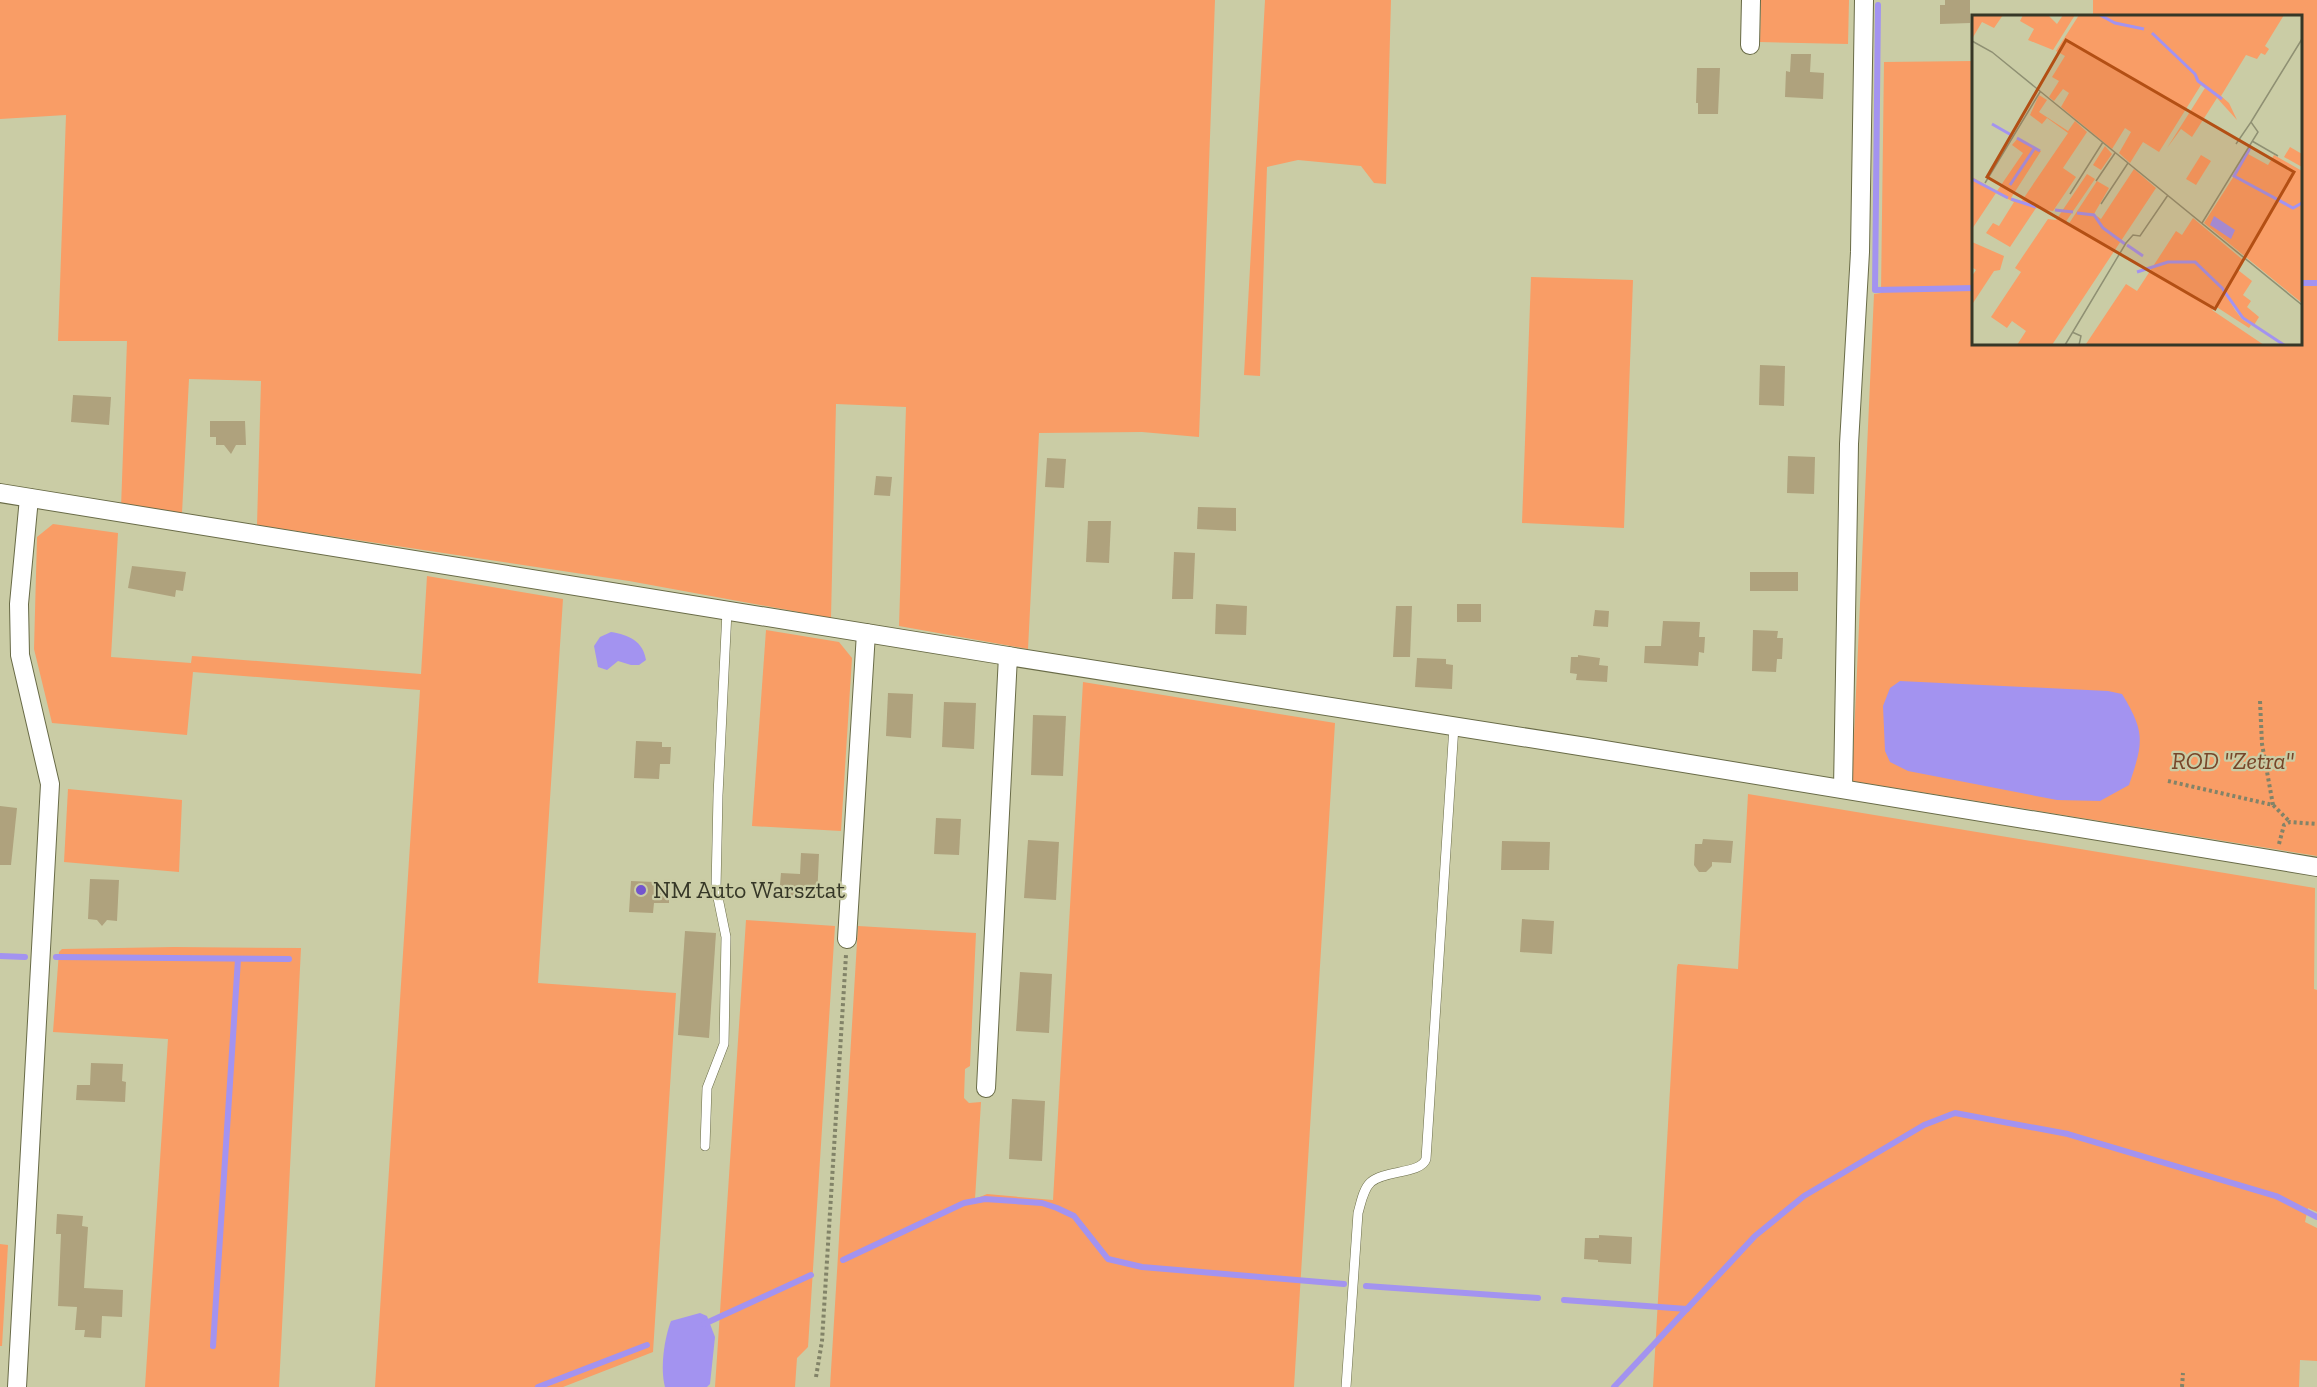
<svg xmlns="http://www.w3.org/2000/svg" width="2317" height="1387" font-family="'Zilla Slab',serif">
	<rect width="100%" height="100%" fill="#cacca5"/>
	<g fill="#f99d66">
		<polygon points="0,0 1215,0 1199,437 1142,432 1039,433 1028,649 899,626 906,407 836,404 831,618 629,581 257,525 261,381 189,379 182,513 121,508 127,341 58,341 66,115 0,119"/>
		<polygon points="1265,0 1391,0 1386,184 1374,183 1361,166 1298,160 1267,167 1260,376 1244,375"/>
		<polygon points="1761,0 1849,0 1848,44 1760,42"/>
		<polygon points="2093,0 2317,0 2317,856 1852,781 1874,294 1881,293 1884,62 1973,61 1974,344 2300,344 2300,16 2093,16"/>
		<polygon points="1531,277 1633,280 1624,528 1522,523"/>
		<polygon points="53,524 118,533 111,657 191,663 192,656 421,674 427,576 563,599 538,983 676,993 653,1352 563,1387 375,1387 420,690 193,672 187,735 52,723 34,649 37,537"/>
		<polygon points="766,630 839,642 852,658 841,831 752,826"/>
		<polygon points="1083,682 1335,723 1294,1387 830,1387 858,926 976,933 970,1066 965,1069 964,1098 969,1103 981,1102 975,1199 987,1194 1053,1200"/>
		<polygon points="68,789 182,800 179,872 64,862"/>
		<polygon points="1748,794 2315,888 2314,989 2317,990 2317,1212 2308,1208 2305,1222 2317,1228 2317,1361 2300,1360 2299,1387 1653,1387 1677,967 1678,964 1738,969"/>
		<polygon points="746,920 835,926 808,1347 797,1358 795,1387 715,1387"/>
		<polygon points="174,947 301,948 279,1387 145,1387 168,1039 53,1032 59,952 62,949"/>
		<polygon points="0,1244 8,1245 2,1346 0,1346"/>
	</g>
	<g fill="#a393f0">
		<path d="M611,632c18,3 32,9 35,28l-7,5h-8l-13,-4 -11,9 -9,-3 -4,-21 6,-9z"/>
		<path d="M1900,681l208,10 14,3c24,39 21,49 7,91l-29,16 -43,-1 -149,-29 -18,-9 -5,-11 -2,-45 7,-18z"/>
		<path d="M700,1313l7,3 8,21 -5,47 -3,3h-42c-5,-18 -1,-48 6,-66z"/>
	</g>
	<g fill="none" stroke-linecap="round" stroke-linejoin="round">
		<g stroke="#a393f0" stroke-width="6">
			<polyline points="1878,5 1875,290 1974,288"/>
			<polyline points="2300,283 2317,283"/>
			<polyline points="0,956 25,957"/>
			<polyline points="56,957 289,959"/>
			<polyline points="843,1260 964,1203 985,1199 1042,1203 1057,1208 1074,1216 1108,1259 1142,1267 1344,1284"/>
			<polyline points="1366,1286 1538,1298"/>
			<polyline points="1564,1300 1687,1309"/>
			<polyline points="704,1324 811,1275"/>
			<polyline points="213,1346 238,959"/>
			<polyline points="538,1387 647,1345"/>
			<polyline points="1614,1387 1755,1236 1804,1196 1924,1125 1955,1113 2068,1134 2276,1196 2317,1217"/>
		</g>
	</g>
	<g fill="#afa27d">
		<polygon points="1945,0 1970,0 1970,23 1940,24 1940,5 1945,5"/>
		<polygon points="1791,54 1811,54 1810,72 1824,73 1823,99 1785,97 1786,71 1790,72"/>
		<polygon points="1697,68 1720,68 1718,114 1698,114 1698,103 1696,103"/>
		<polygon points="1760,365 1785,366 1784,406 1759,405"/>
		<polygon points="73,395 111,397 109,425 71,422"/>
		<polygon points="210,421 245,421 246,445 236,445 231,454 224,445 216,445 216,437 210,437"/>
		<polygon points="1788,456 1815,457 1814,494 1787,493"/>
		<polygon points="1047,458 1066,459 1064,488 1045,487"/>
		<polygon points="876,476 892,477 890,496 874,495"/>
		<polygon points="1198,507 1236,508 1236,531 1197,529"/>
		<polygon points="1088,521 1111,521 1109,563 1086,562"/>
		<polygon points="1174,552 1195,553 1193,599 1172,599"/>
		<polygon points="132,566 186,572 183,591 176,590 175,597 128,588"/>
		<rect x="1750" y="572" width="48" height="19"/>
		<polygon points="1216,604 1247,606 1246,635 1215,634"/>
		<rect x="1457" y="604" width="24" height="18"/>
		<polygon points="1396,606 1412,606 1410,657 1393,657"/>
		<polygon points="1595,610 1609,611 1608,627 1593,626"/>
		<polygon points="1663,621 1700,622 1699,637 1705,637 1704,653 1699,652 1698,666 1644,663 1645,646 1661,646"/>
		<polygon points="1753,630 1778,631 1777,638 1783,638 1782,659 1777,659 1776,672 1752,671"/>
		<polygon points="1578,655 1600,658 1599,665 1608,666 1607,682 1576,680 1577,674 1570,673 1571,657 1578,657"/>
		<polygon points="1417,658 1446,659 1446,664 1453,665 1452,689 1415,687"/>
		<polygon points="888,693 913,694 911,738 886,736"/>
		<polygon points="944,702 976,703 974,749 942,747"/>
		<polygon points="1033,715 1066,716 1063,776 1031,775"/>
		<polygon points="636,741 662,742 662,747 671,747 670,764 660,764 659,779 634,778"/>
		<polygon points="0,806 17,808 11,865 0,865"/>
		<polygon points="936,818 961,819 959,855 934,854"/>
		<polygon points="1703,839 1733,841 1731,863 1712,862 1712,866 1706,872 1699,872 1694,865 1695,844 1702,844"/>
		<polygon points="1028,840 1059,842 1056,900 1024,898"/>
		<polygon points="1502,841 1550,842 1549,870 1501,870"/>
		<polygon points="801,853 819,854 817,899 779,896 781,873 800,874"/>
		<polygon points="90,879 119,880 117,921 107,920 102,926 97,920 88,919"/>
		<polygon points="631,881 654,882 654,885 669,885 669,903 654,903 653,913 629,912"/>
		<polygon points="1522,919 1554,921 1552,954 1520,952"/>
		<polygon points="685,931 716,933 709,1038 678,1035"/>
		<polygon points="1020,972 1052,974 1049,1033 1016,1031"/>
		<polygon points="91,1063 123,1064 122,1081 126,1082 125,1102 76,1100 77,1085 90,1085"/>
		<polygon points="1012,1099 1045,1101 1042,1161 1009,1159"/>
		<polygon points="57,1214 83,1216 82,1226 88,1227 84,1288 123,1290 122,1317 102,1316 101,1338 84,1337 85,1330 75,1330 77,1307 58,1306 61,1234 56,1234"/>
		<polygon points="1599,1235 1632,1237 1631,1264 1598,1262 1598,1260 1584,1259 1585,1238 1599,1238"/>
	</g>
	<g fill="none" stroke-linecap="round" stroke-linejoin="round">
		<g stroke="#696b47" stroke-width="10">
			<g id="service">
				<polyline points="705,1146 707,1088 724,1044 726,937 716,888 718,795 727,611"/>
				<path d="M1346,1387l12,-174c3,-10 5,-24 13,-31 13,-12 50,-8 55,-23l28,-433"/>
			</g>
		</g>
		<g stroke="#696b47" stroke-width="20">
			<g id="minor">
				<polyline points="1750,45 1751,0"/>
				<polyline points="0,493 1008,656 1586,747 2317,867"/>
				<polyline points="1843,789 1849,444 1860,252 1864,0"/>
				<polyline points="847,939 866,633"/>
				<polyline points="986,1088 1008,656"/>
				<polyline points="17,1387 50,784 20,655 19,604 29,498"/>
			</g>
		</g>
		<g stroke="#828368" stroke-width="4" stroke-dasharray="3 3" stroke-linecap="butt">
			<polyline points="2260,701 2262,744 2273,805"/>
			<polyline points="2168,781 2273,805 2290,822"/>
			<polyline points="2279,844 2284,825 2290,822 2317,824"/>
			<polyline points="816,1377 822,1341 846,955"/>
			<polyline points="2182,1387 2183,1373"/>
		</g>
		<use href="#service" stroke="#fff" stroke-width="9"/>
		<use href="#minor" stroke="#fff" stroke-width="18"/>
	</g>
	<circle fill="#7355ce" stroke="#cacca5" stroke-width="2" cx="641" cy="890" r="6"/>
	<g text-anchor="middle" stroke-width="4.5" stroke-linejoin="round" paint-order="stroke">
		<g font-size="24" font-style="italic" fill="#774629" stroke="#cacca5">
			<text x="2233" y="769">ROD "Zetra"</text>
		</g>
		<g font-size="24" fill="#363727" stroke="#cacca5" text-anchor="start">
			<text x="653" y="898">NM Auto Warsztat</text>
		</g>
	</g>
	<g transform="translate(1972 15)">
		<rect width="330" height="330" fill="#cacca5"/>
		<path d="M0,0h31l-9,13 -12,-6 -10,17zM51,0h25l9,9 6,-9h12l-22,35 -25,-10 6,-11 -14,-8zM107,0l44,1 161,-1 -19,31 4,3 -4,6 -4,-2 -4,6 -11,-4 -25,41 8,7 8,17 -20,-22 -25,39 -11,-8 -14,19 38,-60 -4,-3 -42,67 -16,-10 -13,21 -11,-10 12,-21 -6,-4 -13,21 -51,-42 8,-14 -6,-4 -9,12 -5,-4 10,-16 -7,-4 13,-21 -9,-5zM67,80l8,5 -8,12 29,19 7,-10 12,11 -24,36 13,9 -23,34 -17,-3 -26,39 -24,-14 7,-10 6,3 15,-24 -18,-9 -24,36v-52l25,14 26,-38 -11,-8 6,-7 23,13 -30,47 10,4 47,-69 -21,-15 -5,6 -12,-9zM133,131l7,8 -11,16 -8,-5zM318,132l12,7v13l-18,-10zM276,139l20,11 6,-10 28,16v132l-98,-80zM229,140l10,6 -15,24 -10,-6zM162,154l22,19 -104,157h-35l9,-14 -14,-10 -5,7 -16,-11 30,-45 -6,-4 8,-12 25,-37 8,1 31,-46 8,5 -30,44 3,2 29,-44 12,7 -15,26 7,5zM221,203l50,42 -5,10 14,11 -9,14 8,6 -4,6 12,10 -5,8 -11,-8 -19,-26 11,19 7,9 9,6 -2,3 -34,-22 -3,4 52,35 -178,-1 40,-60 11,7 39,-60 6,4zM0,227l32,14 -4,14 -6,1 -21,32 -1,-27 4,-6 -4,-3z" fill="#f99d66"/>
		<path d="M242,201l21,14 -4,9 -21,-14z" fill="#a393f0"/>
		<path fill="none" stroke="#a393f0" stroke-width="3" d="M128,0l15,8 29,6M180,18l43,41 3,7 24,18M20,109l21,12M45,123l23,13M278,133l-16,28 59,32 9,-5M0,164l36,19M38,170l24,-36M39,184l25,8M83,195l18,2M105,198l17,2 9,13 22,16M155,230l16,11M165,257l31,-10h27l27,26 21,30 41,27"/>
		<path fill="none" stroke="#8f9073" stroke-width="1.5" d="M0,26l20,11 310,253M279,107l51,-83M280,126l26,15M124,166l19,-28M13,168l55,-91M98,179l33,-52M129,189l27,-41M230,208l56,-91 -7,-10 -15,22M100,317l9,4 -2,9M93,330l61,-102 7,-8 7,1 28,-41"/>
		<path fill="#b34f14" fill-opacity="0.15" stroke="#b34f14" stroke-width="3" d="M94,25l228,132 -79,137 -228,-132z"/>
		<rect width="330" height="330" fill="none" stroke="#363727" stroke-width="3"/>
	</g>
</svg>
